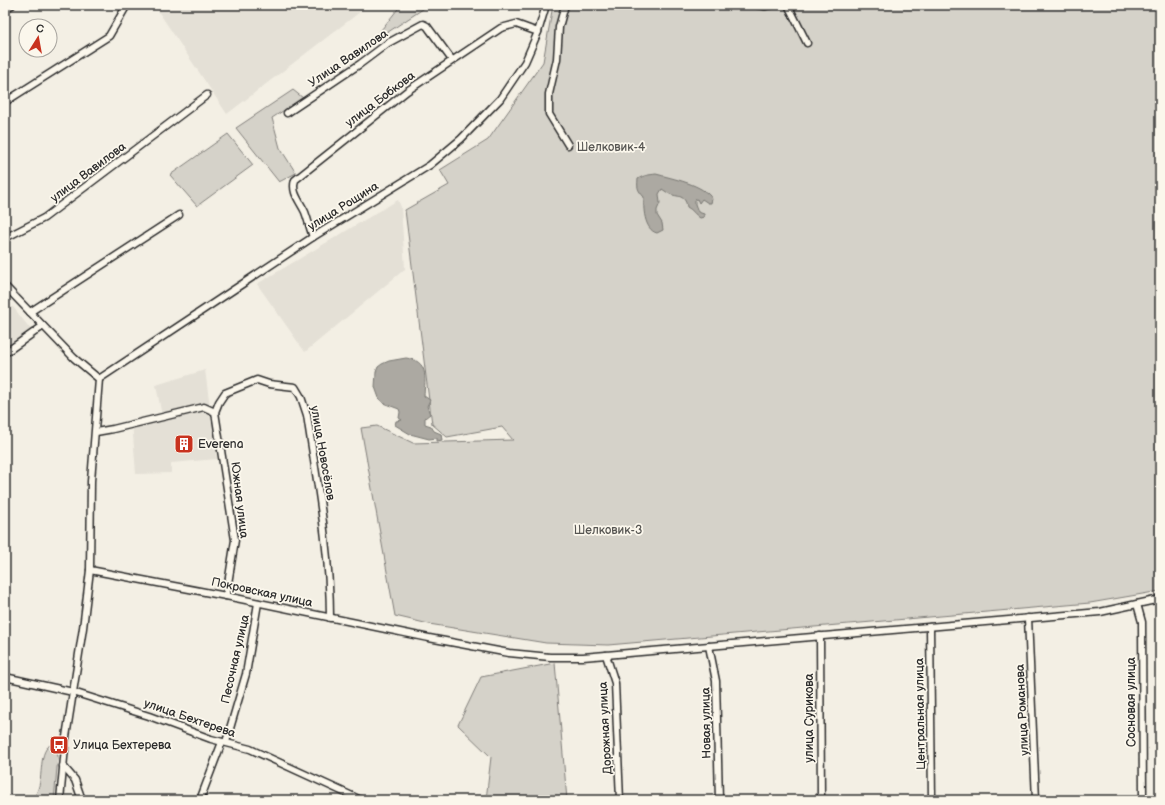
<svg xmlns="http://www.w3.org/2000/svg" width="1165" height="805" font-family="'Balsamiq Sans',sans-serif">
	<rect width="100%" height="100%" fill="#f3efe4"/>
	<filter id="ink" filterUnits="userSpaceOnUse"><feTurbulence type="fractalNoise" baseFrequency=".025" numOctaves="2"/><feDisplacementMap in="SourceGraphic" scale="8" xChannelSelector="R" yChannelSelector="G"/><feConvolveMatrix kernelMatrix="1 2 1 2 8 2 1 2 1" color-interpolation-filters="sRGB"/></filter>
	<g filter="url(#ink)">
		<g fill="#e4e0d6">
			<polygon points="154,5 369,5 227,114"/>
			<polygon points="398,200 401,207 405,269 305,352 257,284"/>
			<polygon points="5,307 13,307 32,331 5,349"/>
			<polygon points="205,370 217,459 171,463 171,473 136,474 132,422 162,416 156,385"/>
		</g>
		<g fill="#d5d2c9" stroke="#807e7a">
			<polygon points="401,5 429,5 370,44"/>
			<polygon points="553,5 1160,5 1160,591 1090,603 608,645 546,643 429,624 395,616 361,428 377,426 413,443 513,440 502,427 447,437 432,424 405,210 449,185 440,170 488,140 543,62"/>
			<polygon points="293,90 303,98 272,118 280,148 296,173 279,182 236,128"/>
			<polygon points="228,134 253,165 197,206 170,175"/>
			<polygon points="555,663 567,800 486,800 491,757 458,725 481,677"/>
			<path d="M50,745l2,1 5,6 1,5 -4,43h-35l5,-5h11c10,-14 2,-41 15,-50z"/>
		</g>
		<g fill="#aca9a2" stroke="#787772">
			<path d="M656,174c15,4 49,11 56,25l-1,4h-3l-6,-4 -3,4 -2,-4 -2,1v4l3,8 6,2v3l-4,1c-5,-3 -7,-8 -13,-11 -2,-14 -11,-9 -19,-14 -2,-1 -4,-3 -6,-4l-3,5 1,9 -3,7v5l5,8 1,7 -6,3c-13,-3 -14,-26 -13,-36 -6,-7 -7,-8 -6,-18 6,-4 11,-4 18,-5z"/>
			<path d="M406,358c23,3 19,19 18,38l6,4 -3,6 3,8 -5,4v6l6,2 3,5 7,3 1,6 -5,1v-3l-8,1 -19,-5 -15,-9 1,-4 6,-1 -3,-2 1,-6 -1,-3 -16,-6 -4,-5 -4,-11 1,-15 2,-5 4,-3 7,-3z"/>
		</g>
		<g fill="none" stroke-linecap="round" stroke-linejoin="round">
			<g stroke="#2b2b2b" stroke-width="9">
				<g id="minor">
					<polyline points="565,5 559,27 557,59 549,94 549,114 568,145"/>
					<polyline points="758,5 765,6 770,5"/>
					<polyline points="788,5 807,43"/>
					<polyline points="5,9 12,5"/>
					<polyline points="5,102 109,36 127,5"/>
					<polyline points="287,113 360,64 388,43 423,24 427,26 452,60"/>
					<path d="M313,237c-3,-8 -5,-17 -8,-25 -5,-11 -14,-19 -10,-32l112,-89 94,-63 15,-4 22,8"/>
					<polyline points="5,238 44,218 207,95"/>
					<polyline points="5,286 74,358 99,379"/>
					<polyline points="30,312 179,215"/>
					<polyline points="5,353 43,326"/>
					<polyline points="99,379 313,237 430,165 461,139 500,99 525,62 538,32 546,5"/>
					<path d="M215,412l4,-10 6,-9 32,-13 12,4 26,3 6,10 6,18c10,68 23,135 23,203"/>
					<polyline points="96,432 113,429 204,407 215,412 235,540 226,596"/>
					<polyline points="90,570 226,596 429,638 509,653 550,657 583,657 1100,612 1160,599"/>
					<polyline points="1137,604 1142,622 1143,800"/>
					<polyline points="1028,618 1036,800"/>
					<polyline points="930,627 932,800"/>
					<polyline points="820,636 821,800"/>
					<polyline points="709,646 716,681 719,800"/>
					<polyline points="606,655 615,683 620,800"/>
					<polyline points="5,677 73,692 149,716 211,739 250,749 361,800"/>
					<polyline points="226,742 246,674 258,603"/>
					<polyline points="63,766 75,780 82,800"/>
					<polyline points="60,800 66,737 83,628 90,570 91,481 99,379"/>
					<polyline points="200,800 222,742"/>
				</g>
			</g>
			<use href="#minor" stroke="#fbf7ec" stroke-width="6"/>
		</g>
	</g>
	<defs>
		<g id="building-square" transform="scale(1)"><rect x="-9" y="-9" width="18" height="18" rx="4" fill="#c8321e" stroke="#fbf7ec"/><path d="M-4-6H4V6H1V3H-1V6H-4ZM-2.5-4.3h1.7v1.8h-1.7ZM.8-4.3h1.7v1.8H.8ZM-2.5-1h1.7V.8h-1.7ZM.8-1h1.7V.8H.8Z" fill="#fff"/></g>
		<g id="bus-square" transform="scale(1)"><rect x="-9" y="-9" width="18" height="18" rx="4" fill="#c8321e" stroke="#fbf7ec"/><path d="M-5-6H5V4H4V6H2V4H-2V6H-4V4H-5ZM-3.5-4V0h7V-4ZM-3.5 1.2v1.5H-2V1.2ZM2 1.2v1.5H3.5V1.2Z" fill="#fff"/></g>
	</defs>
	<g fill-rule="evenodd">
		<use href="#building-square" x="184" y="444"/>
		<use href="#bus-square" x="59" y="745"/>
	</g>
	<g text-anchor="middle" stroke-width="3.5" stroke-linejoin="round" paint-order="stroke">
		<g font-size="12" fill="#2b2b2b" stroke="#fbf7ec">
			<text transform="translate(348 58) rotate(-34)" y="4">Улица Вавилова</text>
			<text transform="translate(380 99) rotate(-37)" y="4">улица Бобкова</text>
			<text transform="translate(88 172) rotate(-37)" y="4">улица Вавилова</text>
			<text transform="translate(343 206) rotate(-32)" y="4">улица Рощина</text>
			<text transform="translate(323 453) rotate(80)" y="4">улица Новосёлов</text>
			<text transform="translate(240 500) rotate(83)" y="4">Южная улица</text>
			<text transform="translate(262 592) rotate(12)" y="4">Покровская улица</text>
			<text transform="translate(235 659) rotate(-77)" y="4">Песочная улица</text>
			<text transform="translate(1131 702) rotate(-90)" y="4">Сосновая улица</text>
			<text transform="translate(1022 710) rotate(-93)" y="4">улица Романова</text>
			<text transform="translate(920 714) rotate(-91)" y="4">Центральная улица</text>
			<text transform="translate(190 718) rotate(19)" y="4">улица Бехтерева</text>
			<text transform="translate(809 718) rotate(-90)" y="4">улица Сурикова</text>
			<text transform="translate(706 723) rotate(-91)" y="4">Новая улица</text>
			<text transform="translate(605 728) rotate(-93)" y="4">Дорожная улица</text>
		</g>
		<g font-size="12" fill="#565552" stroke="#fbf7ec">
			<text x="611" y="151">Шелковик-4</text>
			<text x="608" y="534">Шелковик-3</text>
		</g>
		<g font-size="12" fill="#2b2b2b" stroke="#fbf7ec" text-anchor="start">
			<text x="198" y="448">Everena</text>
			<text x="73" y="749">Улица Бехтерева</text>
		</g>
	</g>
	<rect width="1165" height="805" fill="none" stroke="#fbf7ec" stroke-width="20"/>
	<rect x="10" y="10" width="1145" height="785" fill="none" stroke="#2b2b2b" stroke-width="1.5" filter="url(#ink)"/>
	<g transform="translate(38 38) rotate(11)"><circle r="19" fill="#fbf7ec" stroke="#a8a59f"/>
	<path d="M0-3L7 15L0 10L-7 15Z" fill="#c8321e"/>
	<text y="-6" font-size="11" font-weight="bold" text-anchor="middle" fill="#2b2b2b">С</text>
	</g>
</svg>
